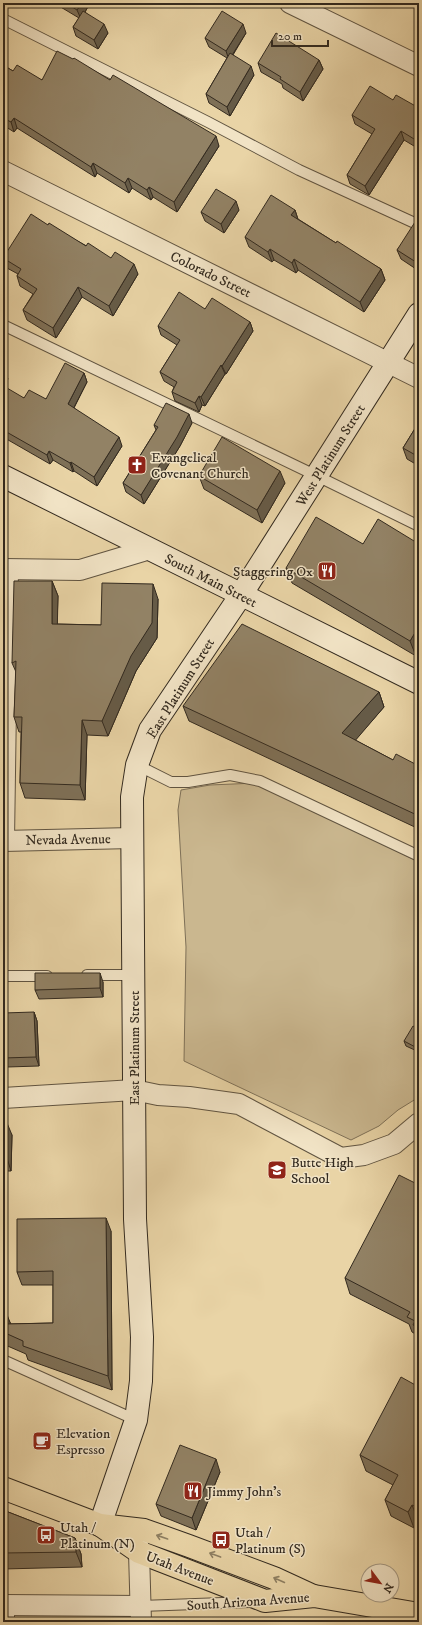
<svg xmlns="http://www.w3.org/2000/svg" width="422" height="1625" font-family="'IM FELL DW Pica',serif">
	<rect width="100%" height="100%" fill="#e9d4a6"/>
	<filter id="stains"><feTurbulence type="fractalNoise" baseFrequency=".005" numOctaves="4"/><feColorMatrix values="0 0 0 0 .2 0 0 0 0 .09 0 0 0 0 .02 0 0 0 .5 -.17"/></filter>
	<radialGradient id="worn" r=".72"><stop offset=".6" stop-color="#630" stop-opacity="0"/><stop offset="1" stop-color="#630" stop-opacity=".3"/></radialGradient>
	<polygon fill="#cab78f" stroke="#7e7057" points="256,783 419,862 419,1062 416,1067 419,1076 419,1097 398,1110 379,1126 351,1140 184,1061 186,947 178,810 181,790 210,785"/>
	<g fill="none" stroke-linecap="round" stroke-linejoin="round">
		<g stroke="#605441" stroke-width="12">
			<g id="lane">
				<polyline points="3,19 208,122 299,170 419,225"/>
				<polyline points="3,325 317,476 419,526"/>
				<polyline points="137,765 171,782 188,782 230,775 260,781 419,856"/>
				<polyline points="9,841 13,569"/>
				<polyline points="87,975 133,975"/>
				<polyline points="3,976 47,976"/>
				<polyline points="3,1360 136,1420"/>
				<polyline points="9,1605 9,1622"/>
				<polyline points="141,1606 250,1602"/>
			</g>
		</g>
		<g stroke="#605441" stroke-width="22">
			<g id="street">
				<polyline points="290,3 419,66"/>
				<polyline points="3,171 419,378"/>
				<polyline points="3,569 80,570 150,549"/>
				<polyline points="3,841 132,838"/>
				<polyline points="3,1098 134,1090 158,1095 189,1097 239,1104 341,1158 364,1155 394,1144 419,1123"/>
				<polyline points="137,1537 139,1552 141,1622"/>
				<polyline points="3,1605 141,1606"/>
			</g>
		</g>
		<g stroke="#332a1f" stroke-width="24">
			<g id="secondary">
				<polyline points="3,476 419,683"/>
				<polyline points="100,1525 136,1420 141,1381 142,1337 135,1219 132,797 137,765 150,730 241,595 419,314"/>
			</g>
		</g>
		<g stroke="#332a1f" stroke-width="24">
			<g id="primary">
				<polyline points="3,1488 100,1525 144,1530 189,1546 274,1578 313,1596"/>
				<polyline points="100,1525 139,1552 265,1601 314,1596 419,1614"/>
			</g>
		</g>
		<use href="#lane" stroke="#f1e3c5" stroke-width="10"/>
		<use href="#street" stroke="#f1e3c5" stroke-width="20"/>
		<use href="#secondary" stroke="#f1e3c5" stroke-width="22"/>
		<use href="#primary" stroke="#e9d4a6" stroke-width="22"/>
	</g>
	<g fill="#7e7057" stroke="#332a1f">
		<polygon points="58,3 90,3 85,12 108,33 98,49 76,36 73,27 79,18 59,6"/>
		<polygon points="246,33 233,55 254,75 230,116 209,103 206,94 227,58 209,47 205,38"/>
		<polygon points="319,60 323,69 303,101 283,88 282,84 261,72 258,63"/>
		<polygon points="3,65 13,71 42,80 110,80 219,146 177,212 153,197 151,200 132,188 129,193 97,173 95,177 17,128 14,132 3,125"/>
		<polygon points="393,100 419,108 419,149 404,140 369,195 350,184 347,175 372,134 355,124 352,115"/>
		<polygon points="239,210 224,233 205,221 201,212"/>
		<polygon points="295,210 298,219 336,243 381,269 385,280 364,312 298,270 296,273 274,260 272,262 249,247 245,237"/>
		<polygon points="419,223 419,271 401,259 397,250"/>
		<polygon points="48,225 138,274 113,316 82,297 56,338 27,320 23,310 33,294 20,286 17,276 18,274 7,268 3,258"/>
		<polygon points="205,309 250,322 253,331 226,374 225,374 205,406 202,405 199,412 175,401 172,392 174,387 164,381 160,372 177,345 161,335 158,326"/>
		<polygon points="84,373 87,382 74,408 122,446 97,486 74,471 73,472 53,460 50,464 3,437 3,394 24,398 46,399"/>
		<polygon points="419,422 419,466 407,459 403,448"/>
		<polygon points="192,423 180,446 144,504 126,492 123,483 156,430 154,425"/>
		<polygon points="199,476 285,483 262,523 204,489"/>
		<polygon points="363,544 419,544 416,656 292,583 286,568"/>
		<polygon points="52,581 58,596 57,624 101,625 158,599 157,638 136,671 108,736 87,735 85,800 25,798 20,783 21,732 19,732 14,717 16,672 12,663"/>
		<polygon points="3,591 6,599 5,653 3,653"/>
		<polygon points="379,692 384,707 355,740 393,760 419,766 419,829 189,721 183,706"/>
		<polygon points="103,982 103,997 39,999 35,990"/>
		<polygon points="34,1012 37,1021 39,1066 7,1067 3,1058"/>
		<polygon points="419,1029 419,1052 406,1046 404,1041"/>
		<polygon points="3,1123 12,1135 11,1171 3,1171"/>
		<polygon points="419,1185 419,1340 417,1335 412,1332 409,1324 350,1294 345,1278"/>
		<polygon points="111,1231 112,1390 28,1360 26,1354 3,1344 3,1310 11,1324 53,1323 53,1285 22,1285 17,1272"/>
		<polygon points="419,1387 419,1521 418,1520 414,1528 391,1516 385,1500 393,1485 366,1471 360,1455"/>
		<polygon points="220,1472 196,1530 161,1516 156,1504"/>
		<polygon points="3,1510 75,1538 81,1554 82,1567 3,1569"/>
	</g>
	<g fill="#665b47" stroke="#332a1f">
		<polygon points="82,3 90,3 81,19 77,10"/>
		<polygon points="104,24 108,33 98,49 94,40"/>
		<polygon points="243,24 246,33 229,60 226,51"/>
		<polygon points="319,60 323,69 303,101 300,92"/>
		<polygon points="251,66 254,75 230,116 227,107"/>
		<polygon points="14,118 17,128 14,132 11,122"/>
		<polygon points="401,131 404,140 369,195 365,186"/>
		<polygon points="216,136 219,146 177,212 174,202"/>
		<polygon points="93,163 97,173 95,177 91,167"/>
		<polygon points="128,178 132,188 129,193 125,183"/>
		<polygon points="149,187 153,197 151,200 147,190"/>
		<polygon points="236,201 239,210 224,233 221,224"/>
		<polygon points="295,210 298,220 291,215"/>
		<polygon points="270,249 274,260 272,262 268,252"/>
		<polygon points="294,259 298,270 296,273 292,263"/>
		<polygon points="134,264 138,274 113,316 109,306"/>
		<polygon points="381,269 385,280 364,312 360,302"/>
		<polygon points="78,287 82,297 56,338 53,328"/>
		<polygon points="250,322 253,331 226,374 222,366"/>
		<polygon points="221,365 225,374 205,406 201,397"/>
		<polygon points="84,373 87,382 71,413 68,404"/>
		<polygon points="6,374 8,379 3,386 3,379"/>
		<polygon points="199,396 202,405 199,412 195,403"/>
		<polygon points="189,414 192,423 180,446 144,504 141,495"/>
		<polygon points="119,437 122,446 97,486 94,477"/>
		<polygon points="49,451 53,460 50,464 47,455"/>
		<polygon points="71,462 74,471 73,472 70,463"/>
		<polygon points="280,471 285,483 262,523 257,510"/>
		<polygon points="52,581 58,596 57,639 52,624"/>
		<polygon points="153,584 158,599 157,638 136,671 108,736 102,721"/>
		<polygon points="3,591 6,599 5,653 3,647"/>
		<polygon points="419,626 419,650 416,656 410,641"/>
		<polygon points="379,692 384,707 348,749 342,733"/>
		<polygon points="82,720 87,735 85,800 80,785"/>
		<polygon points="100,973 103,982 103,997 100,988"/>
		<polygon points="34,1012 37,1021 39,1066 36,1057"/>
		<polygon points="7,1123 12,1135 11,1171 7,1158"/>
		<polygon points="106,1218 111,1231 112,1390 108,1376"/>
		<polygon points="6,1312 11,1325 5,1324"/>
		<polygon points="216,1459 220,1472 196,1530 192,1518"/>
		<polygon points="412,1505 418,1520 414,1528 408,1512"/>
		<polygon points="75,1538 81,1554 82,1567 76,1552"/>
	</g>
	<g fill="#928265" stroke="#332a1f">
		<polygon points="66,3 82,3 77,10"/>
		<polygon points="83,11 104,24 94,40 73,27"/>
		<polygon points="222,11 243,24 226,51 205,38"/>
		<polygon points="276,33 319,60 300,92 280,79 281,77 258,63"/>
		<polygon points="57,51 73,59 74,58 110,80 113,75 216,136 174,202 149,187 147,190 128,178 125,183 93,163 91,167 14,118 11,122 3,118 3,65 13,71 17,65 42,80"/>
		<polygon points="230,53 251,66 227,107 206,94"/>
		<polygon points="370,86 393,100 396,95 419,108 419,142 401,131 365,186 347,175 375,129 352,115"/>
		<polygon points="216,189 236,201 221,224 201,212"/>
		<polygon points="271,195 295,210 291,215 336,243 337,241 381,269 360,302 294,259 292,263 270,249 268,252 245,237"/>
		<polygon points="31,214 48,225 49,223 86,246 88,243 111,258 115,252 134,264 109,306 78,287 53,328 23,310 37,289 17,276 21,269 3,258"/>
		<polygon points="415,222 417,222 419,223 419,264 397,250"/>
		<polygon points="179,292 205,309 212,298 250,322 222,366 221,365 201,397 199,396 195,403 172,392 177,382 160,372 180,340 158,326"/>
		<polygon points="65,363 84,373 68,404 119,437 94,477 71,462 70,463 49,451 47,455 3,430 3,394 7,388 24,398 29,390 46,399"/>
		<polygon points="3,372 6,374 3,379"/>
		<polygon points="166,403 189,414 177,437 141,495 123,483 158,427 154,425"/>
		<polygon points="419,422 419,457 403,448"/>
		<polygon points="222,437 280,471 257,510 199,476"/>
		<polygon points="316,517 363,544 378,519 419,544 419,626 410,641 286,568"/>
		<polygon points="14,581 52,581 52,624 101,625 102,583 153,584 152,623 131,656 102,721 82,720 80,785 20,783 22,717 14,717 16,661 12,663"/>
		<polygon points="242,624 379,692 342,733 393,760 396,754 419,766 419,816 183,706"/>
		<polygon points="35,973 100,973 100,988 35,990"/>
		<polygon points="34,1012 36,1057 3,1058 3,1013"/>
		<polygon points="413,1026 419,1029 419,1049 404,1041"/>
		<rect x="3" y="1123" width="4" height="35"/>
		<polygon points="399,1175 419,1185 419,1328 413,1325 415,1321 407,1317 410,1312 345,1278"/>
		<polygon points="106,1218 108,1376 23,1346 23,1341 3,1332 3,1310 6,1312 5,1324 53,1323 53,1271 17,1272 17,1219"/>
		<polygon points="401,1377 419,1387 419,1508 412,1505 408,1512 385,1500 398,1475 360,1455"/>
		<polygon points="180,1445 216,1459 192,1518 156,1504"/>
		<polygon points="3,1510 75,1538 76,1552 3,1553"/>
	</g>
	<defs><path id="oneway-shaft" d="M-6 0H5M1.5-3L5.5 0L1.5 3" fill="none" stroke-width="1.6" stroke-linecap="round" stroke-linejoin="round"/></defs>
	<g stroke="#8e7f62">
		<use href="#oneway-shaft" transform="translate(162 1537) rotate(-161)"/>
		<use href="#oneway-shaft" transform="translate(215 1555) rotate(-160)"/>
		<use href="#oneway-shaft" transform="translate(279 1580) rotate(-156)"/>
	</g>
	<defs>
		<g id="church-square" transform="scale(1)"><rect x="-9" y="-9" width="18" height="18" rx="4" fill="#8f2418" stroke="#f1e3c5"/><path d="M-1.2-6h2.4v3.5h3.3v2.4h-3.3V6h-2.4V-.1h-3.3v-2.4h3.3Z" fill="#fff"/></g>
		<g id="restaurant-square" transform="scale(1)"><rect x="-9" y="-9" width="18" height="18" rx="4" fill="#8f2418" stroke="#f1e3c5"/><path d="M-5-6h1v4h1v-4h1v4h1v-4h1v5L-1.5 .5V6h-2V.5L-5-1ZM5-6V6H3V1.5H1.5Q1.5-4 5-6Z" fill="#fff"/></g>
		<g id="school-square" transform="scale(1)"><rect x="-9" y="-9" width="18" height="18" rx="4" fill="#8f2418" stroke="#f1e3c5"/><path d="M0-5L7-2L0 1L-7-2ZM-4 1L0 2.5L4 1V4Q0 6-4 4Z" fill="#fff"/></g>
		<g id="cafe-square" transform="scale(1)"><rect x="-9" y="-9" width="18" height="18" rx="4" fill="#8f2418" stroke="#f1e3c5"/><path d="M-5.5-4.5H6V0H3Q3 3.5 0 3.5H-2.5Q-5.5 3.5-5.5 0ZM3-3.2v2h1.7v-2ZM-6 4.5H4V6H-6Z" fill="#fff"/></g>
		<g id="bus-square" transform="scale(1)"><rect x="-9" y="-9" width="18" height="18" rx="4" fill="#8f2418" stroke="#f1e3c5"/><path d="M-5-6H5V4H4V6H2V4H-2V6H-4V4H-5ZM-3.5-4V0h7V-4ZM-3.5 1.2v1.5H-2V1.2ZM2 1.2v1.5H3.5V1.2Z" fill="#fff"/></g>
	</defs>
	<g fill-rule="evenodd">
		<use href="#church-square" x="137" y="465"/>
		<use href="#restaurant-square" x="327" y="571"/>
		<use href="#school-square" x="277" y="1170"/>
		<use href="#cafe-square" x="42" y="1441"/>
		<use href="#restaurant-square" x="193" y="1491"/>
		<use href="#bus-square" x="46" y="1535"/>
		<use href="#bus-square" x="221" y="1540"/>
	</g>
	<g text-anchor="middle" stroke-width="3" stroke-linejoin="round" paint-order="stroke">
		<g font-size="14" fill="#332a1f" stroke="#f1e3c5">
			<text transform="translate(211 274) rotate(26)" y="5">Colorado Street</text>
			<text transform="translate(330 455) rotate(-58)" y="5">West Platinum Street</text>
			<text transform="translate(211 580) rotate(27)" y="5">South Main Street</text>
			<text transform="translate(180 688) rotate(-58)" y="5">East Platinum Street</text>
			<text transform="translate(68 839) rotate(-1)" y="5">Nevada Avenue</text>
			<text transform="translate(134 1048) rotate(-90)" y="5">East Platinum Street</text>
			<text transform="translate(180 1568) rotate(21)" y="5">Utah Avenue</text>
			<text transform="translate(248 1601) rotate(-4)" y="5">South Arizona Avenue</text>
		</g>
		<g font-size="14" fill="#332a1f" stroke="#f1e3c5" text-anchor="start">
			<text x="151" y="462">Evangelical<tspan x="151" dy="16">Covenant Church</tspan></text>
			<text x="313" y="576" text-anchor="end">Staggering Ox</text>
			<text x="291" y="1167">Butte High<tspan x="291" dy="16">School</tspan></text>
			<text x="56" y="1438">Elevation<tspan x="56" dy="16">Espresso</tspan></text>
			<text x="207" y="1496">Jimmy John's</text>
			<text x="60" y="1532">Utah /<tspan x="60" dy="16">Platinum (N)</tspan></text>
			<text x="235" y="1537">Utah /<tspan x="235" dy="16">Platinum (S)</tspan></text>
		</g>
	</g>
	<rect width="422" height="1625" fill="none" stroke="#e9d4a6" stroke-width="16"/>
	<rect x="4" y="4" width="414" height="1617" fill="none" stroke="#332a1f" stroke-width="2"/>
	<rect x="8" y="8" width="406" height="1609" fill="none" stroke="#332a1f"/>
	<g transform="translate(380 1583) rotate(122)"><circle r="19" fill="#f1e3c5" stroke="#a59983"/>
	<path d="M0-3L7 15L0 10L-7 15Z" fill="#8f2418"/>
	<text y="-6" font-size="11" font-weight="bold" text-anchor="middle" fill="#332a1f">N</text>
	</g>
	<path d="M272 40v6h56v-6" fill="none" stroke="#332a1f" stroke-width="2"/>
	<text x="278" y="40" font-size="12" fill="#332a1f" stroke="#f1e3c5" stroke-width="3" paint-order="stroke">20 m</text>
	<rect width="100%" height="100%" filter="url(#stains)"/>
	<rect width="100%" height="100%" fill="url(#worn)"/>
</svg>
